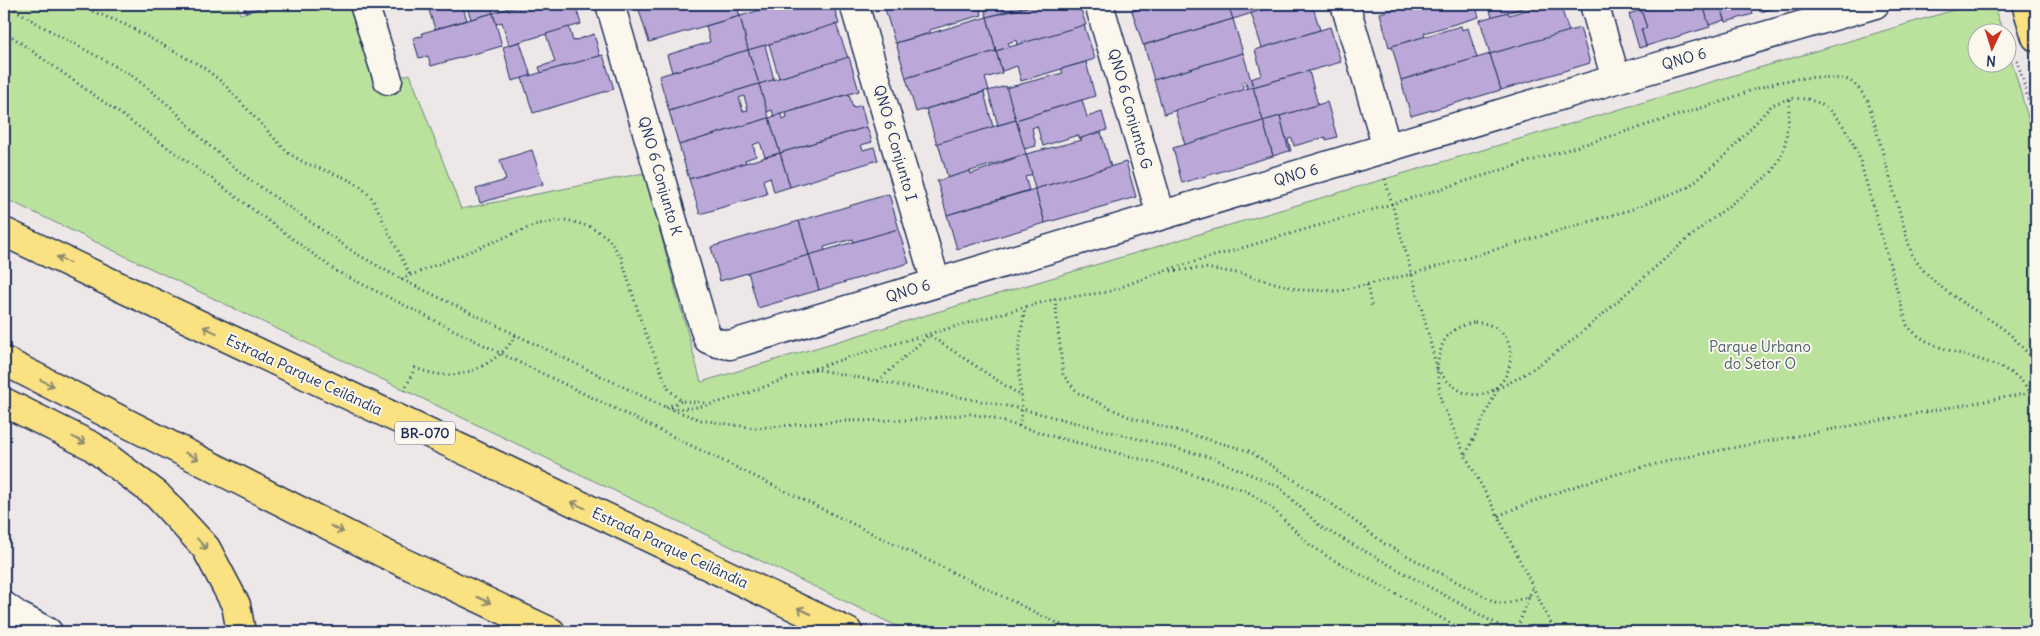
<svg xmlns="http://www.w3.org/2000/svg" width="2040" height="636" font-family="Delius,sans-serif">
	<rect width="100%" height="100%" fill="#eee7e8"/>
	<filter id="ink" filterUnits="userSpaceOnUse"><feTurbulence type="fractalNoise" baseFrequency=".02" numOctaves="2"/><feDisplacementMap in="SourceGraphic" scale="10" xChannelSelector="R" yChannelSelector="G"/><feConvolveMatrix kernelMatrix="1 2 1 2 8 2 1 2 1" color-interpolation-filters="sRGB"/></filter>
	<g filter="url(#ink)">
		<polygon fill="#bbe29d" stroke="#6b887e" points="4,4 237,4 240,14 275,4 348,4 375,85 410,74 461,209 644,173 701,382 1974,4 1993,4 2003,32 1978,32 1978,62 2008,62 2008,48 2036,146 2036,632 909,632 4,198"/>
		<g fill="#bba8d8" stroke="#1b2f5e" fill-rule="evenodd">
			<polygon points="243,4 274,4 246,12"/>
			<polygon points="427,4 462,4 467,20 435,29"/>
			<polygon points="466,4 490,4 493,13 471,19"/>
			<polygon points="523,4 575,4 581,24 509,45 502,22 496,24 493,13"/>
			<polygon points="650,4 736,4 740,16 649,42 638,7"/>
			<polygon points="781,4 833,4 839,24 748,50 740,16"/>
			<polygon points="902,4 979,4 982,15 929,30 930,33 895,43 885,9"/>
			<polygon points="983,4 1033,4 987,17"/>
			<polygon points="1039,4 1079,4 1086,25 1017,45 1016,40 1008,43 1010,47 996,51 987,17"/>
			<polygon points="1133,4 1157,4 1135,11"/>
			<polygon points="1156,4 1227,4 1223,5 1225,10 1230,8 1233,19 1143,45 1132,11"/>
			<polygon points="1228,4 1275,4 1261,8 1262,10 1233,19"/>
			<polygon points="1284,4 1312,4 1320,30 1262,48 1251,13"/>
			<polygon points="1411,4 1475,4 1479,17 1424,33 1425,37 1389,47 1380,13"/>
			<polygon points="1488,4 1537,4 1492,17"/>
			<polygon points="1536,4 1560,4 1569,32 1490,54 1480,20 1508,12 1509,15 1536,7"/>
			<polygon points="1664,4 1703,4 1710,27 1646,46 1641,29 1647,28 1641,10"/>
			<polygon points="1703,4 1720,4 1725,20 1709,25"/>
			<polygon points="1720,4 1750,4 1753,14 1726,22"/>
			<polygon points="1758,4 1789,4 1760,12"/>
			<polygon points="1641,10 1647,28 1641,29 1646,46 1639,48 1629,14"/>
			<polygon points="493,13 502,46 431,66 428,56 419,58 413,38 420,36 420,37 423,36 422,33"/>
			<polygon points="740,16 748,50 672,72 667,55 710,42 706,26"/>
			<polygon points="987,17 996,51 906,78 896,43"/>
			<polygon points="1233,19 1243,53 1154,80 1144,45"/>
			<polygon points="836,24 848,58 779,78 769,44"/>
			<polygon points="1084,25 1095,59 1021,81 1017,66 1002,71 996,51"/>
			<polygon points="1461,26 1462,30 1468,28 1477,58 1401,80 1392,46"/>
			<polygon points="569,27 573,41 594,34 600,56 541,73 539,67 555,62 546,34"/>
			<polygon points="1330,27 1341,62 1253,87 1251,79 1262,75 1255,50"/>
			<polygon points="1580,28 1590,63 1501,90 1490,54"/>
			<polygon points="520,42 531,76 512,81 503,47"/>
			<polygon points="765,45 774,80 759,84 748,50"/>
			<polygon points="748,50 759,84 669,111 659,76"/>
			<polygon points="996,51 1002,73 985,78 989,90 916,112 906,78"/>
			<polygon points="1243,53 1253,87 1248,89 1245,81 1242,82 1244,90 1164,114 1154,80"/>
			<polygon points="1490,54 1501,90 1411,116 1401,80"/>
			<polygon points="603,55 614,89 533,113 522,78"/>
			<polygon points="849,57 859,91 774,116 772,110 767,112 759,84"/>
			<polygon points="1086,62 1095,96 1016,120 1006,88 1063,73 1061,69"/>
			<polygon points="1309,71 1318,105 1263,121 1253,87"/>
			<path d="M759,84l10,34 -90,27 -10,-34zM744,96l4,14 -5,1 -4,-13z"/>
			<polygon points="1006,86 1016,120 998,125 988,91"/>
			<polygon points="1253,87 1263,121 1185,145 1175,110"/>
			<polygon points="984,92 993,127 937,144 926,109"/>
			<polygon points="849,94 853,108 861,105 867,127 780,153 769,118 781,114 783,120 787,118 786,113"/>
			<polygon points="1082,100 1087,117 1102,112 1107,130 1080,139 1078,135 1043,146 1037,126 1032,128 1036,146 1024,149 1016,120"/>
			<polygon points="1327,102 1337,137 1326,140 1326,137 1294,146 1292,138 1288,139 1291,151 1289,151 1280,116"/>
			<polygon points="1280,116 1289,151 1273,156 1263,121"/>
			<polygon points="769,118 780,153 765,157 760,142 753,145 756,156 745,160 746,163 689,179 679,145"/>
			<polygon points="1016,120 1026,154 948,178 938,143"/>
			<polygon points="1263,121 1273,156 1182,183 1173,148"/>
			<polygon points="867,127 872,142 861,145 863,150 874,147 878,160 790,187 780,153"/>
			<polygon points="1101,132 1111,167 1035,189 1026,154 1082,140 1081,138"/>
			<polygon points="532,150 543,184 480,203 476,189 506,180 500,160"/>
			<polygon points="780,153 790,187 774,192 770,177 763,180 767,194 700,214 689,179"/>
			<polygon points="1026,154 1032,174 1025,177 1029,190 947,215 937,181 970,171 971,174"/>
			<polygon points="1126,162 1136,197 1045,223 1035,189"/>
			<polygon points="1035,189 1045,223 957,249 947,215"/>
			<polygon points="889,194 899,229 854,242 853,239 824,247 825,251 809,255 799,221"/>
			<polygon points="799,221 809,255 720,281 711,247"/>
			<polygon points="898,229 909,263 819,290 809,255"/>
			<polygon points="809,255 819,290 758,308 748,272"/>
		</g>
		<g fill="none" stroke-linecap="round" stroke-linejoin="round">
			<g stroke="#1b2f5e" stroke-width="31">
				<g id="minor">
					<polyline points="364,4 388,80"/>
					<polyline points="610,4 704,328 708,339 718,343 730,345 1616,79 1875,4"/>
					<polyline points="854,4 936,283"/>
					<polyline points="1099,4 1161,215"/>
					<polyline points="1345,4 1387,148"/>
					<polyline points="1594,4 1616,79"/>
					<polyline points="4,606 18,616 48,632"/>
				</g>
			</g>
			<g stroke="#1b2f5e" stroke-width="31">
				<polyline id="major" points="2026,4 2036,37"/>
			</g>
			<g stroke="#1b2f5e" stroke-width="31">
				<g id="highway">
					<polyline points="4,232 848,632"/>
					<polyline points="4,361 381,552 551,632"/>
					<polyline points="4,402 92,446 157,495 206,548 236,605 241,632"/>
				</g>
			</g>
			<g stroke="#1b2f5e" stroke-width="3" stroke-dasharray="1 4" stroke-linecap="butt">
				<polyline points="6,4 43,27 130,74 171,107 205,142 246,177 355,253 401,279 665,407 701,420 755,428 844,421 911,420 970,414 988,417 1048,435 1152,462 1245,490 1272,508 1310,545 1330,558 1467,632"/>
				<polyline points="74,4 122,23 203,67 222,82 288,153 305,163 343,177 359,185 372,198 410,275"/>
				<polyline points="4,31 212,179 336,271 502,354 1076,632"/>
				<polyline points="2017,60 2036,126"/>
				<polyline points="1385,179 1425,321 1437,369 1441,401 1465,455 1498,516"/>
				<path d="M1171,271l34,-3 38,6 57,16 38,1 74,-17 221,-65 55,-22 39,-33 45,-49 18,-7 17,1 12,4 11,8 12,13 9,15 8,18 48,168c28,36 99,26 123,67 3,5 4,12 6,18"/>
				<polyline points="401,279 538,224 567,220 591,227 608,238 621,257 643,327 669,390 682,401 706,403"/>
				<polyline points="1367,285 1372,309"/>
				<polyline points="1055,299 1063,375 1078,393 1129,417 1249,451 1333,505 1385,544 1497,603 1508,603 1530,596"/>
				<path d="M1475,322c5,1 10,1 15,3 40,15 17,84 -27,67 -11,-5 -19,-14 -26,-23 4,-28 8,-40 38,-47z"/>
				<polyline points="814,369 1022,409 1213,458 1279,487 1321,527 1511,632"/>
				<polyline points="878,381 929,335 1021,396"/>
				<path d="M404,391l11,-23c28,10 45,10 71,-4 14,-9 22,-15 30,-30"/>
				<path d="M1493,391c66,-31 120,-87 174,-134 33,-30 69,-56 104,-84 18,-24 16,-45 19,-75"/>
				<polyline points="666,407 682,401"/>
				<path d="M671,408c39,5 103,-27 142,-39 70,-23 141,-42 212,-62l30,-8 53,-7 55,-21 229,-67 332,-103c35,-14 69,-27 108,-23 5,1 14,0 18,3 8,5 13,13 18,20l44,154c25,38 59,50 94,76 11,9 20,21 30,31"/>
				<polyline points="1019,426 1022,409 1018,353 1025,307"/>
				<polyline points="1466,454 1498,388"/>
				<polyline points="1516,632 1533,586"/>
				<path d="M1555,632l-57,-116c92,-42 194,-61 293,-79 80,-15 159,-30 239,-44"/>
			</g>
			<use href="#minor" stroke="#fbf7ec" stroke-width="28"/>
			<use href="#major" stroke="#fae181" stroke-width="28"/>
			<use href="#highway" stroke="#fae181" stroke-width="28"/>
		</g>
		<defs><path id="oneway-shaft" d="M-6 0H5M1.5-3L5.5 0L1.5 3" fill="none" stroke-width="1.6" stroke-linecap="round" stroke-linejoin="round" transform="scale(1.25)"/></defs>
		<g stroke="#8a8870">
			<use href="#oneway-shaft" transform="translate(63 260) rotate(-155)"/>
			<use href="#oneway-shaft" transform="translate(210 330) rotate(-155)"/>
			<use href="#oneway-shaft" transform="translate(47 383) rotate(27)"/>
			<use href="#oneway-shaft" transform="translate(79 440) rotate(27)"/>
			<use href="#oneway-shaft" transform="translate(192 456) rotate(27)"/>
			<use href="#oneway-shaft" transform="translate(578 505) rotate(-155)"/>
			<use href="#oneway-shaft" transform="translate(337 529) rotate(27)"/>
			<use href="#oneway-shaft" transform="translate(202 544) rotate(49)"/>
			<use href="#oneway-shaft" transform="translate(484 600) rotate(25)"/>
			<use href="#oneway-shaft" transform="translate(804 611) rotate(-155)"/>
		</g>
	</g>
	<g text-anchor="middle" stroke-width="4" stroke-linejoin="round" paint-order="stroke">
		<rect fill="#fbf7ec" stroke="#5e6b89" stroke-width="1" x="395" y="421.5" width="60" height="23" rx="4"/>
		<g font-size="14" font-weight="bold" fill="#1b2f5e">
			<text x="425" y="438">BR-070</text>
		</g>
		<g font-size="15" fill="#1b2f5e" stroke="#fbf7ec">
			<text transform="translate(1684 59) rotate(-16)" y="5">QNO 6</text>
			<text transform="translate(1130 109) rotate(74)" y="5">QNO 6 Conjunto G</text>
			<text transform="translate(895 143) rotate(74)" y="5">QNO 6 Conjunto I</text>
			<text transform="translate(1296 175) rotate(-16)" y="5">QNO 6</text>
			<text transform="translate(660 176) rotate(74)" y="5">QNO 6 Conjunto K</text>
			<text transform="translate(908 291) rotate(-17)" y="5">QNO 6</text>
			<text transform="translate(304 375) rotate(25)" y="5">Estrada Parque Ceilândia</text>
			<text transform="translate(670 548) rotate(25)" y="5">Estrada Parque Ceilândia</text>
		</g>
		<g font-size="15" fill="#435c6e" stroke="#fbf7ec">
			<text x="1760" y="352">Parque Urbano<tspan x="1760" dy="17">do Setor O</tspan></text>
		</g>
	</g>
	<rect width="2040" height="636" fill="none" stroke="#fbf7ec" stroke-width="20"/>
	<rect x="10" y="10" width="2020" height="616" fill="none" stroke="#1b2f5e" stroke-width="2" filter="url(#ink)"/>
	<g transform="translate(1992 48) rotate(184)"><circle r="24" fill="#fbf7ec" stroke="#a1a7b3"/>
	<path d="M0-4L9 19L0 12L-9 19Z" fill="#c8321e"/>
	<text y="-8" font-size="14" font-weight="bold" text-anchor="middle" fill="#1b2f5e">N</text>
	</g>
</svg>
